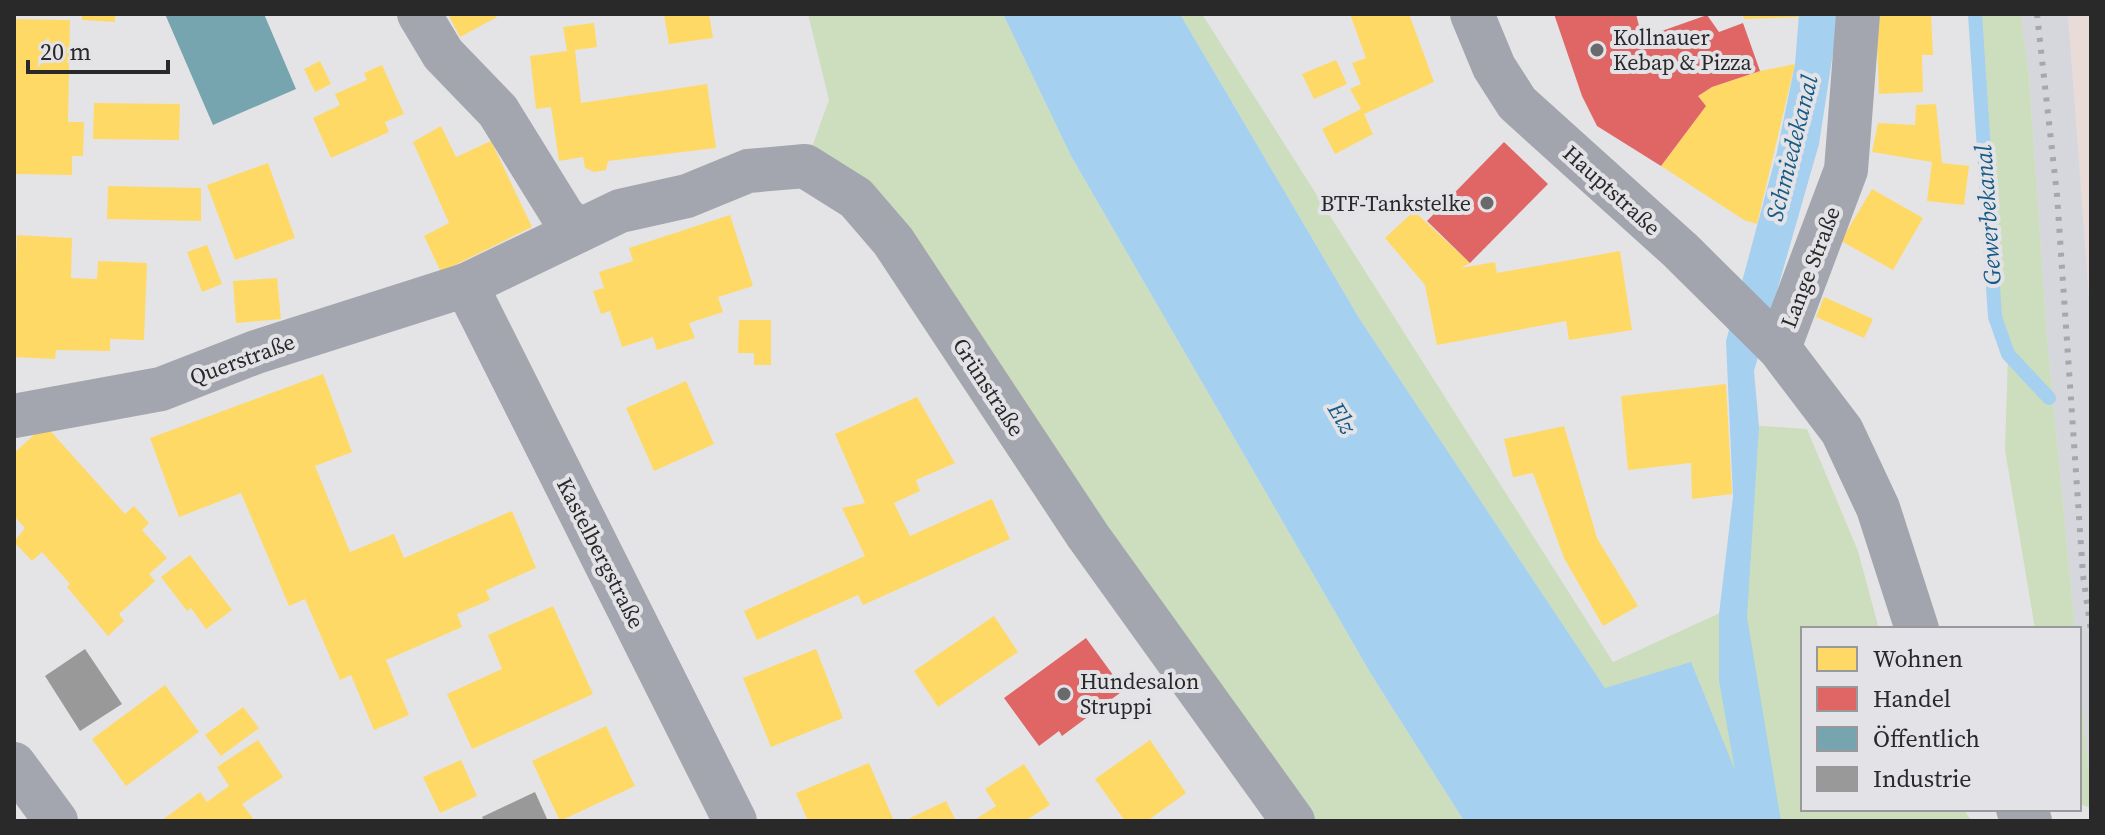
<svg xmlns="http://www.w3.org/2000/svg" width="2105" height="835" font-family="'Source Serif 4',serif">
	<rect width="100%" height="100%" fill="#e4e4e6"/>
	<polygon fill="#e9dbd8" points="2068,14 2091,14 2091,324"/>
	<polygon fill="#d6d6dd" points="2021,14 2068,14 2091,324 2091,795 2079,669 2079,629 2075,629 2047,336 2029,77"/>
	<g fill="#cddebe">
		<polygon points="808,14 1003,14 1071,156 1371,674 1464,821 1293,821 893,241 805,166 829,100"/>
		<polygon points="1180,14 1202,14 1613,662 1733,607 1748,425 1807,429 1858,551 1879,629 1803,629 1803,809 1963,809 1972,821 1739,821 1605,688 1359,318"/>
		<polygon points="1975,14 2021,14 2029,77 2047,336 2075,629 2035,629 2005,450 2008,354 1995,317"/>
		<polygon points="2079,669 2091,795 2091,808 2079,804"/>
	</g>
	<polygon fill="#a5d0f0" points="1003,14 1180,14 1359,318 1605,688 1691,662 1735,770 1719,681 1719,614 1733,497 1726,341 1777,152 1795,64 1799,14 1839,14 1819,144 1754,371 1759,427 1747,617 1781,821 1464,821 1371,674 1071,156"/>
	<g fill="#ffd966">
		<polygon points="82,14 115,14 115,22 82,20"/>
		<polygon points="448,14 495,14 497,17 460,37"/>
		<polygon points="664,14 709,14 713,38 669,44"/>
		<polygon points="1350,14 1409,14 1434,82 1364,114 1373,134 1335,154 1322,129 1361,109 1350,89 1361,84 1352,63 1366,58"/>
		<polygon points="1743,14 1799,14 1799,17 1744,19"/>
		<polygon points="1876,14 1931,14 1933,55 1922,55 1923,92 1879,94"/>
		<polygon points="14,19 70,20 68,122 84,122 83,156 72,156 72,175 14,174"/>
		<polygon points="594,23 597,47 575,50 581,103 707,84 716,148 608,161 606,170 594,172 585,168 583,157 559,161 551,107 536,109 530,56 567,51 563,27"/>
		<polygon points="1336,60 1347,84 1314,99 1302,74"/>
		<polygon points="320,61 331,84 315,92 304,69"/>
		<polygon points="1795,64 1757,224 1744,220 1661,166 1706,106 1698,96 1712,87 1760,71"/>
		<polygon points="382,65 404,114 385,122 389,132 331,158 313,118 340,105 335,94 367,80 364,73"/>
		<polygon points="94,103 180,104 179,140 93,139"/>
		<polygon points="1936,104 1942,163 1969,166 1964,205 1927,201 1932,162 1872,152 1878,123 1915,125 1916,105"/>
		<polygon points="441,126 456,157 491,141 532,227 441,272 424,236 449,223 413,142"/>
		<polygon points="268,163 295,238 235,260 207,185"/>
		<polygon points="108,186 201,188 201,221 107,219"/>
		<polygon points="1872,189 1923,218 1893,270 1841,241"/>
		<polygon points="1414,211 1470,263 1461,268 1495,262 1497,273 1620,251 1632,330 1569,340 1566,321 1437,345 1425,285 1385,238"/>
		<polygon points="730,215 753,286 718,297 723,312 689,323 695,338 657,350 653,337 622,347 610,311 601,314 593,291 604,288 599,272 633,261 629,248"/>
		<polygon points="17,235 72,238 71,278 97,279 98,261 147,263 144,340 110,339 110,351 56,350 55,359 14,357"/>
		<polygon points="207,245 222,284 202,292 187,252"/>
		<polygon points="277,278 281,319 236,323 233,281"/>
		<polygon points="1824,297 1873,319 1864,338 1816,317"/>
		<polygon points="739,320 771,320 771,365 754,365 754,353 738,353"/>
		<polygon points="323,374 352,452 315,466 350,552 394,534 404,558 512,511 536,568 486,590 490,600 457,614 462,627 386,660 409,715 374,730 351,675 340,680 305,599 289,606 241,493 179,517 150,438"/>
		<polygon points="686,381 714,444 654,471 626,408"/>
		<polygon points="1726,384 1732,494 1692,499 1691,463 1628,470 1621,396"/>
		<polygon points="917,397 955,463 916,480 920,491 894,503 910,536 992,499 1010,539 863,605 858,595 757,640 744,611 865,556 842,508 865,503 835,434"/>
		<polygon points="45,425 125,514 134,506 149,523 142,530 167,558 149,574 155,581 119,614 124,621 108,636 67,587 70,584 42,552 32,561 14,542 25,528 14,516 14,453"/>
		<polygon points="1564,426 1597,538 1638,606 1603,626 1564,558 1533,473 1513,477 1504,439"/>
		<polygon points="190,555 232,610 206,629 191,608 187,611 161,577"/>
		<polygon points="553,606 593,694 472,749 447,694 502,669 488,635"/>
		<polygon points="994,616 1018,652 938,707 914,671"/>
		<polygon points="816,649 843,718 771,747 743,678"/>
		<polygon points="165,685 199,732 126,786 92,739"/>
		<polygon points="243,707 259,728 221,756 205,735"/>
		<polygon points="606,726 635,786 560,821 532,761"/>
		<polygon points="258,740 283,777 242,804 255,821 161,821 200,792 207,802 229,786 217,767"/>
		<polygon points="1150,740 1186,793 1147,821 1125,821 1095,779"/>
		<polygon points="461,760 477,796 440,813 423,777"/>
		<polygon points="869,763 894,821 808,821 796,793"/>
		<polygon points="1024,764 1050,805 1025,821 973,821 996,806 985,789"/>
		<polygon points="946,801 956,821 911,821 910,818"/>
	</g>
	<g fill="#e06666">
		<polygon points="1554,14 1636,14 1642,38 1707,15 1719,32 1743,23 1760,71 1712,87 1698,96 1706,106 1661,166 1597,126 1582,96"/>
		<polygon points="1504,142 1548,184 1470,263 1427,221"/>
		<polygon points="1086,638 1124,690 1062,736 1059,731 1039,746 1004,698"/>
	</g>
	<polygon fill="#76a5af" points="165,14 264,14 296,89 213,125"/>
	<g fill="#999">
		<polygon points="85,649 122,704 80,731 45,676"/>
		<polygon points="535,792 548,821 484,821 482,817"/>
	</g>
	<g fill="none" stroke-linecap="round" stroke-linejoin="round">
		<polyline stroke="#a5d0f0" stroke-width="14" points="1975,14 1995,317 2008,354 2049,398"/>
		<g stroke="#a3a6ae" stroke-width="44">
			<polyline points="419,14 443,54 498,111 563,216 578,231"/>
			<polyline points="466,285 735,821"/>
			<polyline points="1779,348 1846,170 1858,14"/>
			<polyline points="14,416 161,389 256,352 466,285 620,211 687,196 748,171 805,166 856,198 893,241 1088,536 1293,821"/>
			<polyline points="14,764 56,821"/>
		</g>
		<g stroke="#a2a5ad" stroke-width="44">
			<polyline points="1472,14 1494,67 1517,103 1680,250 1779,348 1842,431 1878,508 1917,629"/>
			<polyline points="2018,809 2030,821"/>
		</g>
		<polyline stroke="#a7a8ae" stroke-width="6" stroke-dasharray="4 8" stroke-linecap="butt" points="2037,14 2057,195 2083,575 2091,631"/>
	</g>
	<g fill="#6a6a6c" stroke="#e3e3e7" stroke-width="3">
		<circle cx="1597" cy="50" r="8"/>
		<circle cx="1487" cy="203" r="8"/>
		<circle cx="1064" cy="694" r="8"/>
	</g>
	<g text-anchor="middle" stroke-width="8" stroke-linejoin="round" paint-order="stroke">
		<g font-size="22" fill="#29292a" stroke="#e3e3e7" text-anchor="start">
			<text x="1613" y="45">Kollnauer<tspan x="1613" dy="25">Kebap &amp; Pizza</tspan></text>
			<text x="1471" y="211" text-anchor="end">BTF-Tankstelke</text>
			<text x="1080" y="689">Hundesalon<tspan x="1080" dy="25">Struppi</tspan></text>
		</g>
		<g font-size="22" fill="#29292a" stroke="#e3e3e7">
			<text transform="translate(1612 190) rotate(42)" y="8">Hauptstraße</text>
			<text transform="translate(1810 267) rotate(-69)" y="8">Lange Straße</text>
			<text transform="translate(242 359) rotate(-20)" y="8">Querstraße</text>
			<text transform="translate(989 387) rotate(57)" y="8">Grünstraße</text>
			<text transform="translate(601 553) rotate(63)" y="8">Kastelbergstraße</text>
		</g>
		<g font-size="24" font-style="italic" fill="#165b86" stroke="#e3e3e7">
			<text transform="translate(1792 148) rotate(-76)" y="8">Schmiedekanal</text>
			<text transform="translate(1988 215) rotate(-94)" y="8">Gewerbekanal</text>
			<text transform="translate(1342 418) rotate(59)" y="8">Elz</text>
		</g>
	</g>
	<rect width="2105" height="835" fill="none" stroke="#29292a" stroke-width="32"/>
	<rect x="1801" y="627" width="280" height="184" fill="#e3e3e7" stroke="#99999b" stroke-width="2"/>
	<rect x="1817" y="647" width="40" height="24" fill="#ffd966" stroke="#99999b" stroke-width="2"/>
	<text x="1873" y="667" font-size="24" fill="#29292a">Wohnen</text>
	<rect x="1817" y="687" width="40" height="24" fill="#e06666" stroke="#99999b" stroke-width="2"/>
	<text x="1873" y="707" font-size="24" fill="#29292a">Handel</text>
	<rect x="1817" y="727" width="40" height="24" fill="#76a5af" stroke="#99999b" stroke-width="2"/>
	<text x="1873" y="747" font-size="24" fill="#29292a">Öffentlich</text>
	<rect x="1817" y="767" width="40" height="24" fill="#999999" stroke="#99999b" stroke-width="2"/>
	<text x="1873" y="787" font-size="24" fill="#29292a">Industrie</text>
	<path d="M28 60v12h140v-12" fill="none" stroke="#29292a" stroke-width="4"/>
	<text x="40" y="60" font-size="24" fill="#29292a" stroke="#e3e3e7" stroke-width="6" paint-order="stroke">20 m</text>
</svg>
